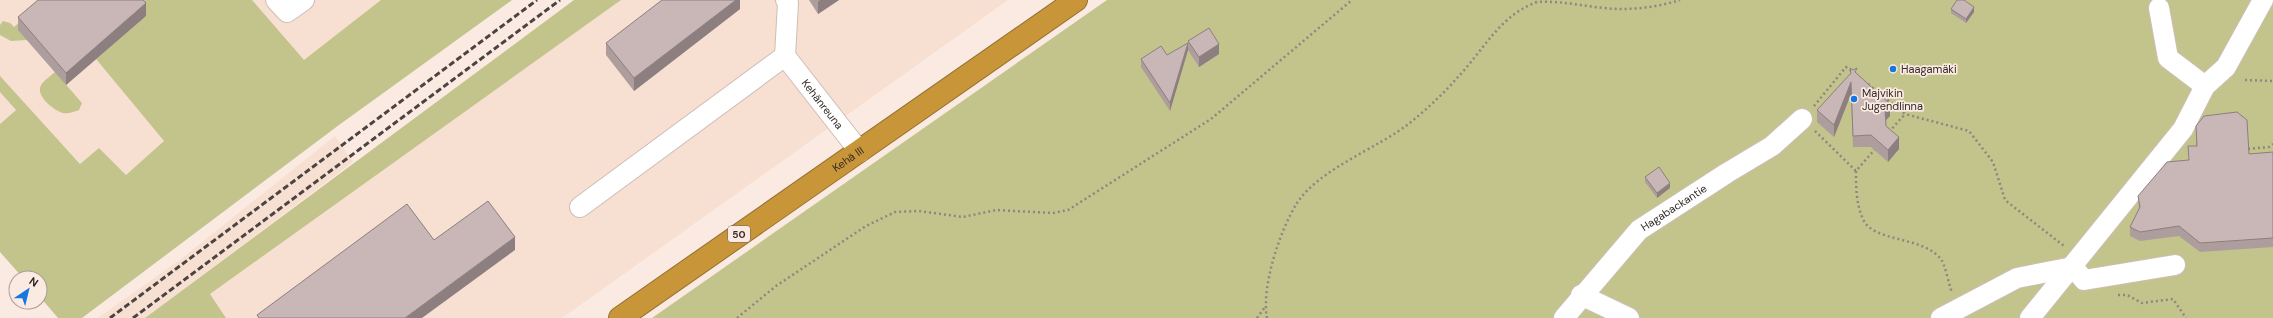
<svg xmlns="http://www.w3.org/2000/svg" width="2273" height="318" font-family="'DM Sans',sans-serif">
	<rect width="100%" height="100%" fill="#fbeae2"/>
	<g fill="#f7dfd2">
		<polygon points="0,0 132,0 146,16 96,59 164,141 126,175 99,148 81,164 23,103 0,124"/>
		<polygon points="237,0 466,0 328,111"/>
		<polygon points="621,0 1008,0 562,318 226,318 210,294"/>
		<polygon points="335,136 353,162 145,318 98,318 181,259"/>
	</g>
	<g fill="#c2c48c">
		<polygon points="46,0 18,29 27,40 11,41 0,35 0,25 3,21 10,23 14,27"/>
		<polygon points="132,0 252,0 304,60 381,0 512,0 339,125 82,318 58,318 40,297 40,278 23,278 0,252 0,124 16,110 0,92 0,76 80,164 99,148 126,175 164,141 96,59 146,16"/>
		<polygon points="574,0 621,0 210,294 226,318 145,318"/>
		<polygon points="1107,0 2273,0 2273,318 652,318"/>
		<path d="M55,72l27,31 -3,7c-6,2 -11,4 -16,3 -8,-2 -25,-15 -23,-25 1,-6 11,-12 15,-16z"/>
	</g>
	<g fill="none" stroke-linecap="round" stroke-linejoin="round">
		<g stroke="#cebeb6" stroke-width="22">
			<g id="minor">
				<polyline points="276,0 287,12 304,0"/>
				<polyline points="2159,8 2168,58 2205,86"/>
				<path id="s1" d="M785,56l75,96"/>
				<polyline points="785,56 788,3 786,0"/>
				<polyline points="580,207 785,56"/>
				<polyline points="2073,267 2084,280 2175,265"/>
				<polyline points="1581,295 1629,318"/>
				<path id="s2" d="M1564,318l75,-88 88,-57 45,-27 30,-27"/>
				<polyline points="1941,318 2017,278 2073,267"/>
				<polyline points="2030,318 2183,129 2205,86 2226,67 2263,0"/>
			</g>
		</g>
		<g stroke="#937033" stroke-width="24">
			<g id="highway">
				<path id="s3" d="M620,318l456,-318"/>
			</g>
		</g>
		<g stroke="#918580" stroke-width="2.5" stroke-dasharray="2 3" stroke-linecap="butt">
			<polyline points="2245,80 2273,81"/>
			<polyline points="1868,84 1905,114 1969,131 1993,162 2005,200 2064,246"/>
			<polyline points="1814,106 1846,67 1853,72"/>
			<polyline points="1815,131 1856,171 1876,148"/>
			<polyline points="1889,132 1905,114"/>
			<polyline points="2248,149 2269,147 2273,144"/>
			<path d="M1856,171c0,16 0,33 7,48 9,23 58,17 77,39 5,5 9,27 12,35"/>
			<polyline points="2118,295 2127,295 2142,303 2173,299 2186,318"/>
			<polyline points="737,318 776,286 866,226 895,212 919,211 963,217 996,210 1053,213 1068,210 1211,119 1352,0"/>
			<polyline points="1257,318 1265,307"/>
			<path d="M1267,318c-6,-31 13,-88 30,-115 23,-35 82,-55 114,-81 16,-13 33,-29 46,-44 26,-27 43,-63 80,-76 27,-2 57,7 84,7 20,0 40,-3 59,-9"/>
		</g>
		<use href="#minor" stroke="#fff" stroke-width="20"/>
		<use href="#highway" stroke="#c89539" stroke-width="22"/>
		<g stroke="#4b433f" stroke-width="3" stroke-dasharray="6 3" stroke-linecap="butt">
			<polyline points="110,318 537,0"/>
			<polyline points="133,318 560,0"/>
		</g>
	</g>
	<g fill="#ad9d9d">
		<polygon points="740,0 740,9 634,91 606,55 606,43"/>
		<polygon points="809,0 839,0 818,14"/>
		<polygon points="1951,9 1974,12 1966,23 1951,13"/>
		<polygon points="146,16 66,85 18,30 18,17"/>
		<polygon points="1188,41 1219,54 1199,67 1188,50"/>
		<polygon points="1188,50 1170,111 1141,67 1141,59 1167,55"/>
		<polygon points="1857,74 1890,116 1886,120 1886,126 1899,149 1888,162 1871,147 1853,147 1851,94 1834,137 1817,122 1817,110"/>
		<polygon points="2196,126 2249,154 2273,152 2273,247 2200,252 2179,236 2140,241 2130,236 2130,227 2139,209 2138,196 2189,160 2188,146 2196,146"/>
		<polygon points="1645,177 1670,188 1657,198 1645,182"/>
	</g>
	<g fill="#8d7f7f">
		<polygon points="736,0 740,0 740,9 634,91 634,78"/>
		<polygon points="820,0 839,0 818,14 818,2"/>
		<polygon points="146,3 146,16 66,85 66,73"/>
		<polygon points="1974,7 1974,12 1966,23 1966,19"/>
		<polygon points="1188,43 1188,50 1170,111 1170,103"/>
		<polygon points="1219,44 1219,54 1199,67 1199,57"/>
		<polygon points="1851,82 1851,94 1834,137 1834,125"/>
		<polygon points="1890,104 1890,116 1885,121 1885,110"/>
		<polygon points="1899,137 1899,149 1888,162 1888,150"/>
		<polygon points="1670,183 1670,188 1657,198 1657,193"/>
		<polygon points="515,237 515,250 422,318 405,318"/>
	</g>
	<g fill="#c9b6b6" stroke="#8d7f7f">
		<polygon points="38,0 143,0 146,3 66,73 18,17"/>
		<polygon points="662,0 736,0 634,78 606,43"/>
		<polygon points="1957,0 1964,0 1974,7 1966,19 1951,9"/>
		<polygon points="1209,28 1219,44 1199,57 1188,41"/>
		<polygon points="1188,43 1170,103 1141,59 1161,46 1167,55"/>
		<polygon points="1850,68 1853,70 1857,68 1855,72 1890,104 1885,110 1886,126 1899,137 1888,150 1871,135 1853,136 1851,82 1834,125 1817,110 1851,73"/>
		<polygon points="2237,112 2247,120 2249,154 2273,152 2273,238 2200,243 2179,226 2140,232 2130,227 2140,207 2138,196 2167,162 2189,160 2188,146 2197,146 2196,126 2204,116"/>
		<polygon points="1659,167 1670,183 1657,193 1645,177"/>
		<polygon points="488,201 515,237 405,318 259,318 257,315 407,204 434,240"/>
	</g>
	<g fill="#1677e0" stroke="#fbeae2" stroke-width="1.5">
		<circle cx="1893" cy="69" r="4"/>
		<circle cx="1854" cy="99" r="4"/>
	</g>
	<g text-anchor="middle" stroke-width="3.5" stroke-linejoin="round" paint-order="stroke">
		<rect fill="#fbeae2" stroke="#6e645f" stroke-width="1" x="728" y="226" width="22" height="16" rx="3"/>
		<g font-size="10" font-weight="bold" fill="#312a27">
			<text x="739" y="238">50</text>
		</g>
		<g font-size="11" fill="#312a27" stroke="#fbeae2" text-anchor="start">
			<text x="1901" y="73">Haagamäki</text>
			<text x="1862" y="97">Majvikin<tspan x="1862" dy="13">Jugendlinna</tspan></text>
		</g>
		<g font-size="11" fill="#312a27" stroke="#fbeae2">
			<text dy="4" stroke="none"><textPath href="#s1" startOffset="61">Kehänreuna</textPath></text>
			<text dy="4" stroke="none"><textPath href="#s3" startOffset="278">Kehä III</textPath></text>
			<text dy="4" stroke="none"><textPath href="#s2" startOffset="157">Hagabackantie</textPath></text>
		</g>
	</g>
	<g transform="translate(28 290) rotate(35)"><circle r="19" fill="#fbeae2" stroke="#aa9d97"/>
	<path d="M0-3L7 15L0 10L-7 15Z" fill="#1677e0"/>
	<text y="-6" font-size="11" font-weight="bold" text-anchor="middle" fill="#312a27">N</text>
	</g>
</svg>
